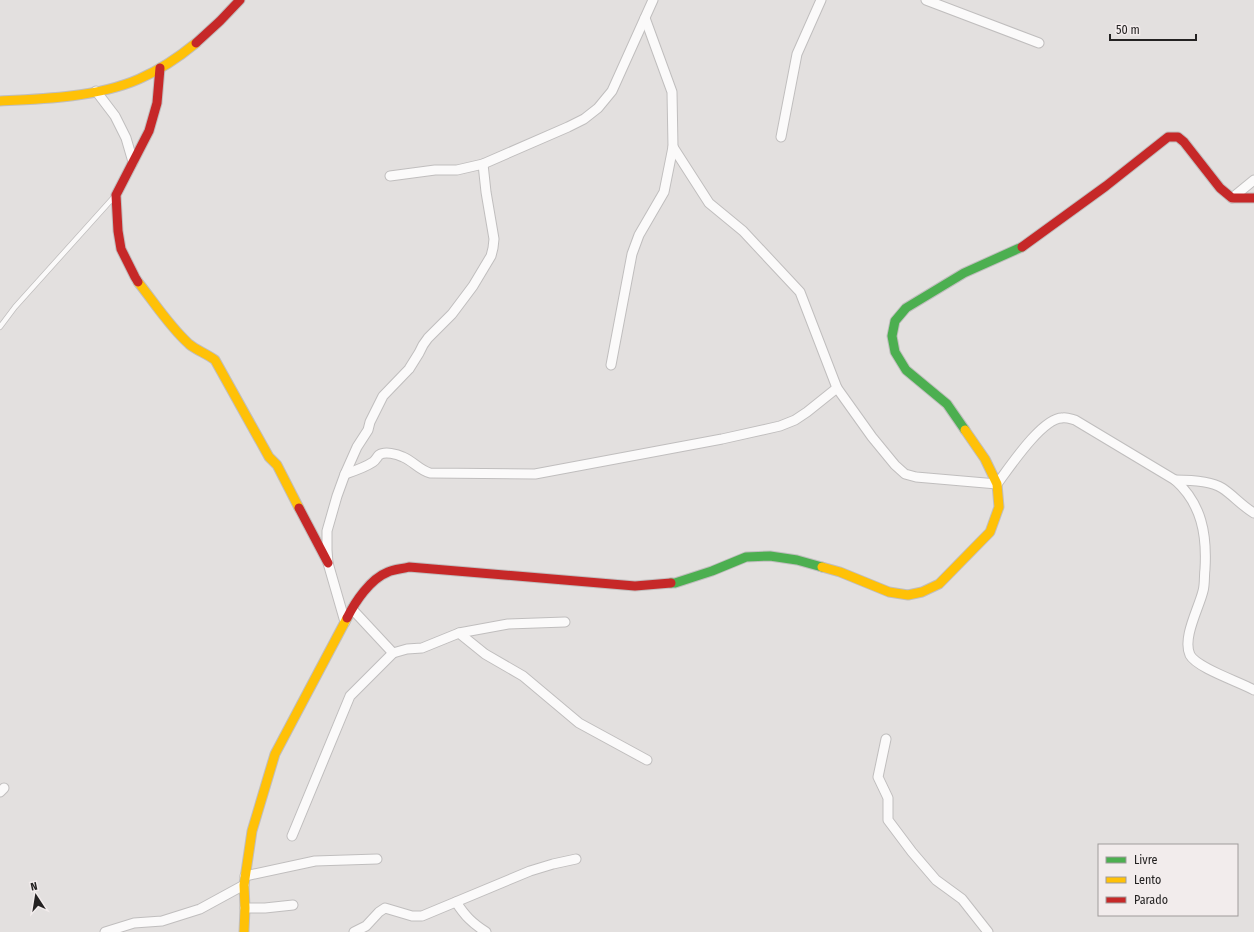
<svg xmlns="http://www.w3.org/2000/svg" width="1254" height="932" font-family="'Fira Sans Condensed',sans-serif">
	<rect width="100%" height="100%" fill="#e3e0df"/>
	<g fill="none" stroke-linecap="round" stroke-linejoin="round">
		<g stroke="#c0bebe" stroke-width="6">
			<polyline id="lane" points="0,327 15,307 113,198"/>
		</g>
		<g stroke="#c0bebe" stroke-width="11">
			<g id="street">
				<polyline points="926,0 1039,43"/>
				<polyline points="96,91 115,116 126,138 133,162"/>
				<polyline points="781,137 797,54 821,0"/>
				<path d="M673,147l36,56 34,28 57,61 37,96 35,49 23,28 10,9 11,3 81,7c12,-16 45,-66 65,-66 4,-1 9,1 13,2l100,60c27,24 32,55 30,89 -1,7 0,15 -2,22 -4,17 -21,47 -13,64 7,13 50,27 64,35"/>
				<polyline points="390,176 435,170 457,170 483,164 568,127 584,119 598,108 612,91 653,0"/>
				<polyline points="1232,198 1254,180"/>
				<polyline points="611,365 632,254 639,235 664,192 673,147 672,92 645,18"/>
				<path d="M345,474c9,-3 19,-6 28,-12 3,-2 4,-5 6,-7 6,-4 18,-1 24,2 10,4 16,13 27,16l105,1 187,-35 58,-13 15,-6 12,-8 30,-24"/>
				<path d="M1175,480c13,0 36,1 47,8 11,7 20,18 32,25"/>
				<polyline points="352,609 393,653 407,649 422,648 459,633 508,624 565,622"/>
				<polyline points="345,622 328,563 327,550 327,531 337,496 345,474 357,447 368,430 370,422 383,396 409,369 419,353 423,345 428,338 452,314 473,286 491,256 493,248 494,239 486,192 483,164"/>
				<polyline points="459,633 485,654 523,676 579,723 647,760"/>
				<polyline points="886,739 878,777 888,798 888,820 912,852 936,880 962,899 988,932"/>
				<polyline points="0,792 4,788"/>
				<polyline points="292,836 350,696 393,653"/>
				<polyline points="245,876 315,861 377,859"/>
				<path d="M456,902c9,14 16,21 30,30"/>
				<polyline points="245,908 265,908 293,905"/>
				<polyline points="105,932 134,923 162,921 200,909 244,885"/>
				<polyline points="354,932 366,926 379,912 385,908 412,916 422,916 530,871 553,864 576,859"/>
			</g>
		</g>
		<g stroke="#c0bebe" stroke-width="11">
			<g id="fast">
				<polyline points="965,430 947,404 906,370 895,352 892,336 895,321 906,308 964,273 1022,247"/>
				<polyline points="671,583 675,583 712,571 746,557 770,556 797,560 822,567"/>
			</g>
		</g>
		<g stroke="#c0bebe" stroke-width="11">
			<g id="slow">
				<path d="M0,101c44,-2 98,-4 139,-22 21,-9 40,-22 57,-36"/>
				<path d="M138,282c16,20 31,44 51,62 7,6 18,10 26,16l54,97 8,8 22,43"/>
				<polyline points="822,567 840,572 889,592 908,595 922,592 939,584 990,532 999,507 997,484 985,459 965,430"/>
				<polyline points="244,932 245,908 244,885 252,831 275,754 347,618"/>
			</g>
		</g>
		<g stroke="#c0bebe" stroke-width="11">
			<g id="jam">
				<polyline points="196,43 220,21 240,0"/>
				<polyline points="1022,247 1106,186 1168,137 1178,137 1184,142 1220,188 1232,198 1254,198"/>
				<polyline points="138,282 135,277 121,249 118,231 116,195 149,131 157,103 160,68"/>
				<polyline points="299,508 328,563"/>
				<path d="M347,618c8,-16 23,-39 41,-46 6,-3 14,-3 21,-5l226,19 36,-3"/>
			</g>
		</g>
		<use href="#lane" stroke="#fbfafa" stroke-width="4.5"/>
		<use href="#street" stroke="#fbfafa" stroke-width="9"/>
		<use href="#fast" stroke="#4caf50" stroke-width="9"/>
		<use href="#slow" stroke="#ffc107" stroke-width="9"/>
		<use href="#jam" stroke="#c62828" stroke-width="9"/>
	</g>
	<rect x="1098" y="844" width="140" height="72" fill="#f2ecec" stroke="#a09b9b"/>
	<rect x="1106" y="857" width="20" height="6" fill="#4caf50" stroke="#a09b9b"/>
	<text x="1134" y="864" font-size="12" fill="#242222">Livre</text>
	<rect x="1106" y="877" width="20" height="6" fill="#ffc107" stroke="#a09b9b"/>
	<text x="1134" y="884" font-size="12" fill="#242222">Lento</text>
	<rect x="1106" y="897" width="20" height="6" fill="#c62828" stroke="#a09b9b"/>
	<text x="1134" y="904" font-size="12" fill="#242222">Parado</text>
	<g transform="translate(36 896) rotate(348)" stroke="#f2ecec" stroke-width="3" paint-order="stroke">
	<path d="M0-3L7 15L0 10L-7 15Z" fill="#242222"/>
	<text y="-6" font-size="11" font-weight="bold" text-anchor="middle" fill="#242222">N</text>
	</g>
	<path d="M1110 34v6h86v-6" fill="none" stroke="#242222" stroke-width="2"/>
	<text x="1116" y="34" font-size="12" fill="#242222" stroke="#f2ecec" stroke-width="3" paint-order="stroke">50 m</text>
</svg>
